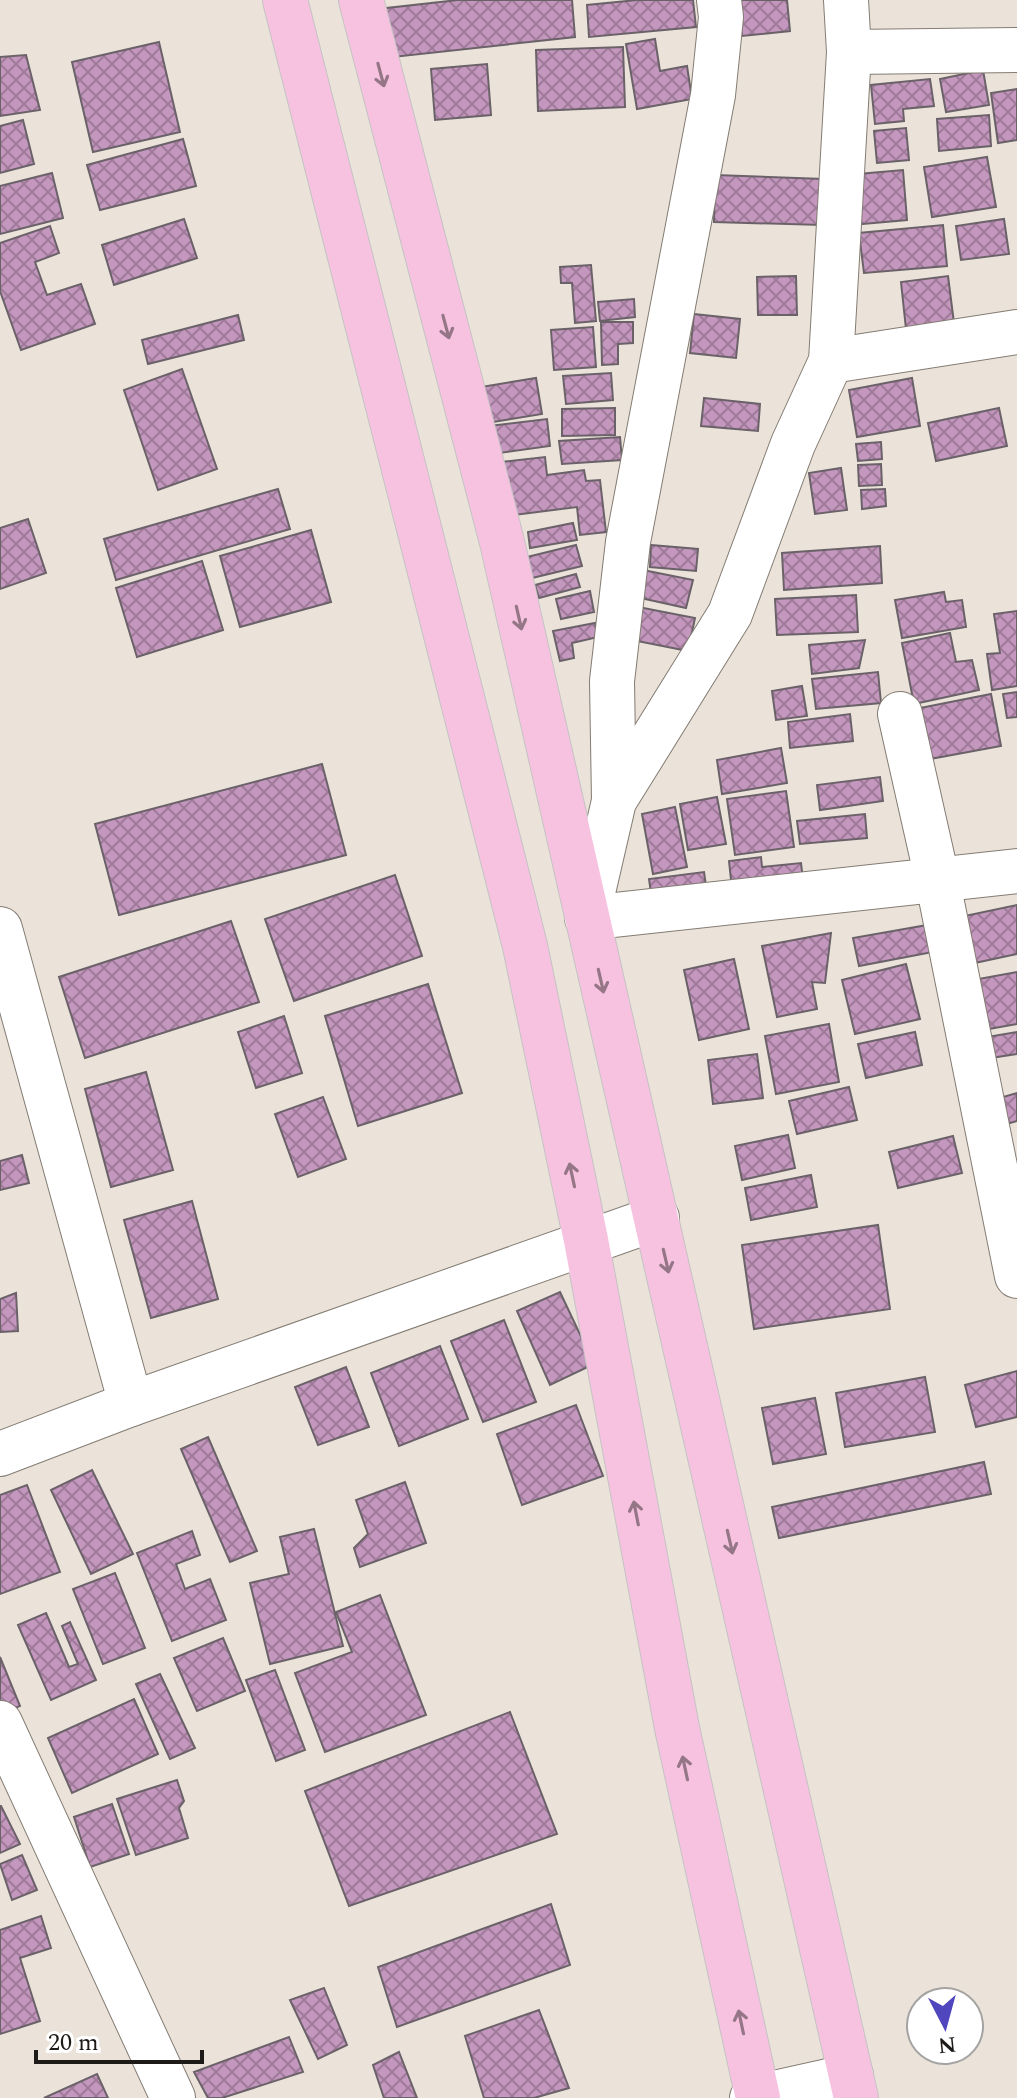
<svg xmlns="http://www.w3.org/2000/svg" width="1017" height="2098" font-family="Spectral,serif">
	<defs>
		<pattern id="building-cross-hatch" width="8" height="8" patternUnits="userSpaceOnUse" patternTransform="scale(2)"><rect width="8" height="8" fill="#c497be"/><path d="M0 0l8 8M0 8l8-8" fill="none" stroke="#9f7a99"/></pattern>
	</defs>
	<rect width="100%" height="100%" fill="#ebe3da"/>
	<g fill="url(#building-cross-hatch)" stroke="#6b6269" stroke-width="2">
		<polygon points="458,0 572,0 575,37 384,58 378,9"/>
		<polygon points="637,0 693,0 696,27 589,37 587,5"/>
		<polygon points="738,0 787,0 790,31 742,36"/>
		<polygon points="655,39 660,71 687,66 692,99 637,109 626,44"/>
		<polygon points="159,42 180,132 93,152 72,62"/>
		<polygon points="623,47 625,107 538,111 536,50"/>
		<polygon points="26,55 40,110 0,116 0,57"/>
		<polygon points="487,64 491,115 435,120 431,69"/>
		<polygon points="983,70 989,105 946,112 940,79"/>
		<polygon points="930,79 934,106 903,109 904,121 875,124 871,85"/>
		<polygon points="1017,89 1017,140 998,143 991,93"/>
		<polygon points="989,115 991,146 939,151 937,119"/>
		<polygon points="23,120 34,164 0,173 0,126"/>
		<polygon points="906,128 909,160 877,163 874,131"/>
		<polygon points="183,139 196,186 100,210 87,165"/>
		<polygon points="987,157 996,207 932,217 924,167"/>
		<polygon points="903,170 907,220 852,225 847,175"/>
		<polygon points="52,173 63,218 0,234 0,186"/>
		<polygon points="715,175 823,179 822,225 714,222"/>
		<polygon points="184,219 197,258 114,285 102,245"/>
		<polygon points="1004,219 1009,254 961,260 956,226"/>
		<polygon points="943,225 947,266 864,273 859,233"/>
		<polygon points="50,226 59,253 35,262 47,295 81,284 95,324 21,350 0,291 0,243"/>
		<polygon points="591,265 596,321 575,323 572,283 561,283 560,267"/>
		<polygon points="796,276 797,315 758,315 757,277"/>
		<polygon points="948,276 954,323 906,329 901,282"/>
		<polygon points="634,299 635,317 600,321 598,302"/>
		<polygon points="694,314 740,319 736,358 690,353"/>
		<polygon points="238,315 244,340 148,364 142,340"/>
		<polygon points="601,322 633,322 633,343 618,344 618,364 602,365"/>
		<polygon points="593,327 596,367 554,370 551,330"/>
		<polygon points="182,369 217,469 158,490 124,390"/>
		<polygon points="611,373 613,400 566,404 563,376"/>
		<polygon points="536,378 542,414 480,424 475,388"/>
		<polygon points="912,378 920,426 857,437 849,390"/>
		<polygon points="704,398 760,404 758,431 701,426"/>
		<polygon points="615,408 615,435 562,436 562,409"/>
		<polygon points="999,408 1007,446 936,461 928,423"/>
		<polygon points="547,419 550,446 485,455 480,427"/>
		<polygon points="620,437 622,460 562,464 559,441"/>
		<polygon points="881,442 882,459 858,461 856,444"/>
		<polygon points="545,457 547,475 584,470 586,481 600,480 606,532 580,535 577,507 498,517 492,463"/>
		<polygon points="881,464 882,485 859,486 858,465"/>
		<polygon points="841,468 847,510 815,514 809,473"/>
		<polygon points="278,489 290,529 116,580 104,539"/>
		<polygon points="885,489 886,506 862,509 861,490"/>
		<polygon points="28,519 46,573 0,589 0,528"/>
		<polygon points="573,523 577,540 530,548 528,532"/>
		<polygon points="311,530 331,602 240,627 220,556"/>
		<polygon points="576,545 582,566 528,579 523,558"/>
		<polygon points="651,545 698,549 696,571 650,567"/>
		<polygon points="880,546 882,583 784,590 782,553"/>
		<polygon points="202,561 223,630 137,657 116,588"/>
		<polygon points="643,570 693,580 686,608 636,597"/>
		<polygon points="576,574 580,587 539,598 535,585"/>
		<polygon points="590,591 594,612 561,619 556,599"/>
		<polygon points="944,592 946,602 962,600 966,627 902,638 895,600"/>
		<polygon points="856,595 858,632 777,635 775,599"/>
		<polygon points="633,606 695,618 688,651 627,639"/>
		<polygon points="1017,611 1017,686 992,690 987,654 1000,653 994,614"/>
		<polygon points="595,623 598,637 572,643 574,658 560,661 553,631"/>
		<polygon points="950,633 956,662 972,660 979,690 914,704 902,643"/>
		<polygon points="865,640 859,668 812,674 809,645"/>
		<polygon points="878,672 881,703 816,709 812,679"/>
		<polygon points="802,686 807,716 776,720 772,691"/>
		<polygon points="1017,692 1017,717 1007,718 1003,694"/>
		<polygon points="991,694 1001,746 930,759 920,708"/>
		<polygon points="850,714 853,741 790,748 788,722"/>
		<polygon points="781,748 787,783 722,794 717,760"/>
		<polygon points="322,764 346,855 119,915 95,824"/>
		<polygon points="880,777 883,801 820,810 817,785"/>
		<polygon points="786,791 794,847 735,855 727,799"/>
		<polygon points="717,797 726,844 688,850 680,804"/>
		<polygon points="675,807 687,867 653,874 642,814"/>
		<polygon points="865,814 867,838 800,844 797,821"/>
		<polygon points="761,857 762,867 801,863 803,880 732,889 729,861"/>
		<polygon points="704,872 707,893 652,900 649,879"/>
		<polygon points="395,875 422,956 294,1001 265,919"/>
		<polygon points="1017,905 1017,954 970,964 960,917"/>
		<polygon points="231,921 259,1002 85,1058 59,977"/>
		<polygon points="933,924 938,951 859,966 853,938"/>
		<polygon points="831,933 825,983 812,982 817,1009 777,1017 762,946"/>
		<polygon points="734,959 749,1029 699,1040 684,970"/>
		<polygon points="906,964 920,1019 855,1034 842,980"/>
		<polygon points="1017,972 1017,1024 983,1030 973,980"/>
		<polygon points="428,984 462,1093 358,1126 325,1016"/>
		<polygon points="284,1016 302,1073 256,1088 238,1032"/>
		<polygon points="829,1024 839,1082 776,1094 765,1036"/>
		<polygon points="915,1032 922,1065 866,1078 858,1044"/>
		<polygon points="1017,1032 1017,1054 984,1059 981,1038"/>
		<polygon points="757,1054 763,1098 713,1104 708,1060"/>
		<polygon points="146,1072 173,1170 111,1187 85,1089"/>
		<polygon points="849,1087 857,1120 797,1134 789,1101"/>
		<polygon points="1017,1093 1017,1121 1000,1126 993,1100"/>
		<polygon points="323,1097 346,1159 298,1177 275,1114"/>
		<polygon points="788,1135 795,1168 742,1180 735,1146"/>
		<polygon points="953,1136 962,1173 898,1188 889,1152"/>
		<polygon points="22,1155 29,1183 0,1190 0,1161"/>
		<polygon points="811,1175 817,1207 751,1220 745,1188"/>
		<polygon points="192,1201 218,1299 151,1318 124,1220"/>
		<polygon points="878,1225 890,1309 754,1329 742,1245"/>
		<polygon points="560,1292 594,1364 550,1385 517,1311"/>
		<polygon points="16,1293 18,1331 0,1332 0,1299"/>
		<polygon points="504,1320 536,1402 483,1422 451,1341"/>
		<polygon points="440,1346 468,1419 399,1446 371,1373"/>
		<polygon points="346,1367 369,1427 318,1445 295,1387"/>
		<polygon points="1017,1371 1017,1417 976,1427 965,1385"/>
		<polygon points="925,1377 935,1432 845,1447 836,1393"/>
		<polygon points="815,1398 826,1454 773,1464 762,1408"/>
		<polygon points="576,1405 603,1476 522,1505 497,1434"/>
		<polygon points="208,1437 257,1551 230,1562 181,1449"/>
		<polygon points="984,1462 991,1494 779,1538 772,1507"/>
		<polygon points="92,1470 133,1554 91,1574 51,1490"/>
		<polygon points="405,1482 426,1543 360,1567 354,1548 368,1534 356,1500"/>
		<polygon points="27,1485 60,1572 0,1594 0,1495"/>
		<polygon points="314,1529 343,1646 270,1664 250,1583 289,1574 280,1537"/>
		<polygon points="192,1531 200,1555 176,1564 185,1589 210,1579 226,1620 172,1641 137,1553"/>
		<polygon points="115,1573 145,1648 103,1664 73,1589"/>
		<polygon points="380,1595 426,1715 325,1752 295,1673 352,1652 336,1612"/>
		<polygon points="46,1613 69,1667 78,1664 62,1626 70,1622 96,1680 51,1700 18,1625"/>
		<polygon points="223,1638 245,1691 197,1711 174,1658"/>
		<polygon points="0,1657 20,1706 0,1714"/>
		<polygon points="275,1670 305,1750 276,1761 246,1680"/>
		<polygon points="160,1674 195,1748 170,1759 136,1684"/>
		<polygon points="134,1699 158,1754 72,1793 48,1738"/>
		<polygon points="510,1712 557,1834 349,1906 305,1791"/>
		<polygon points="177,1780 184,1801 179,1808 188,1838 136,1855 117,1799"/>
		<polygon points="112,1804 129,1854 90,1867 74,1817"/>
		<polygon points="1,1806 20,1844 0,1853 0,1806"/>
		<polygon points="22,1855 37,1890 12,1900 0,1864"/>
		<polygon points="551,1904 570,1965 397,2027 378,1967"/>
		<polygon points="41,1916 51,1948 20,1958 40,2021 0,2034 0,1930"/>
		<polygon points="324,1988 347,2045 318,2059 290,2000"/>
		<polygon points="539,2010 569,2088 534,2098 484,2098 465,2036"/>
		<polygon points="289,2037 303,2072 222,2098 208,2098 194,2072"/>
		<polygon points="399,2052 417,2098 384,2098 373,2065"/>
		<polygon points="97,2074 108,2098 44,2098"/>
	</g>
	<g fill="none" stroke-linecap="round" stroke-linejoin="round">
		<g stroke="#837c73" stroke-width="46">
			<g id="minor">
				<polyline points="846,0 849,52 831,361 793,444 730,614 614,801 587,918 1017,871"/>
				<polyline points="849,52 1017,50"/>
				<polyline points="831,361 1017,332"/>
				<polyline points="900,714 937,878 1017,1276"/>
				<polyline points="614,801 612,681 628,542 713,95 721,17 719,0"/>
				<polyline points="0,929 131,1404"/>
				<polyline points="0,1454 131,1404 657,1218"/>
				<polyline points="0,1723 173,2098"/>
				<polyline points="752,2098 851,2076"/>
			</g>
		</g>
		<g stroke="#c4c3c3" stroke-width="46">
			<g id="major">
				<polyline points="285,0 525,946 586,1240 677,1728 758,2098"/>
				<polyline points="361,0 502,542 856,2098"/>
			</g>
		</g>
		<use href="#minor" stroke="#fff" stroke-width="44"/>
		<use href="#major" stroke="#f7c2e0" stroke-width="44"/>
	</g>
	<defs><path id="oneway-shaft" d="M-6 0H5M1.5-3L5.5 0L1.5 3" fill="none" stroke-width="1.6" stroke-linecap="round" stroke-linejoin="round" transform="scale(2)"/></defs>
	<g stroke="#957686">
		<use href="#oneway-shaft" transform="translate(381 75) rotate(75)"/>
		<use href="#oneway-shaft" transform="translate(446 327) rotate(75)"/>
		<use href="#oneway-shaft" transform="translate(519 618) rotate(77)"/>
		<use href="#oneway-shaft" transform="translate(601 981) rotate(77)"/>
		<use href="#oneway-shaft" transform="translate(572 1175) rotate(-102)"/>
		<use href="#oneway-shaft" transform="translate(666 1261) rotate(77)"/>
		<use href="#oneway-shaft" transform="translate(636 1513) rotate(-101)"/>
		<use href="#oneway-shaft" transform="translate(730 1542) rotate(77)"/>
		<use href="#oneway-shaft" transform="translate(685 1768) rotate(-102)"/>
		<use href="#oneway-shaft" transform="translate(741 2022) rotate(-102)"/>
	</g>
	<g transform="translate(945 2026) rotate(174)"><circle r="38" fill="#ffffff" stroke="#a5a3a2" stroke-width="2"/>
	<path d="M0-6L14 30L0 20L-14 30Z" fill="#5046bd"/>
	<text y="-12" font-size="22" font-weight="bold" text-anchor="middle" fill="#1d1a17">N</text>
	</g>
	<path d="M36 2050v12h166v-12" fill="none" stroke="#1d1a17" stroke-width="4"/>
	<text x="48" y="2050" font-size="24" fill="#1d1a17" stroke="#ffffff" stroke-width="6" paint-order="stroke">20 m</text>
</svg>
